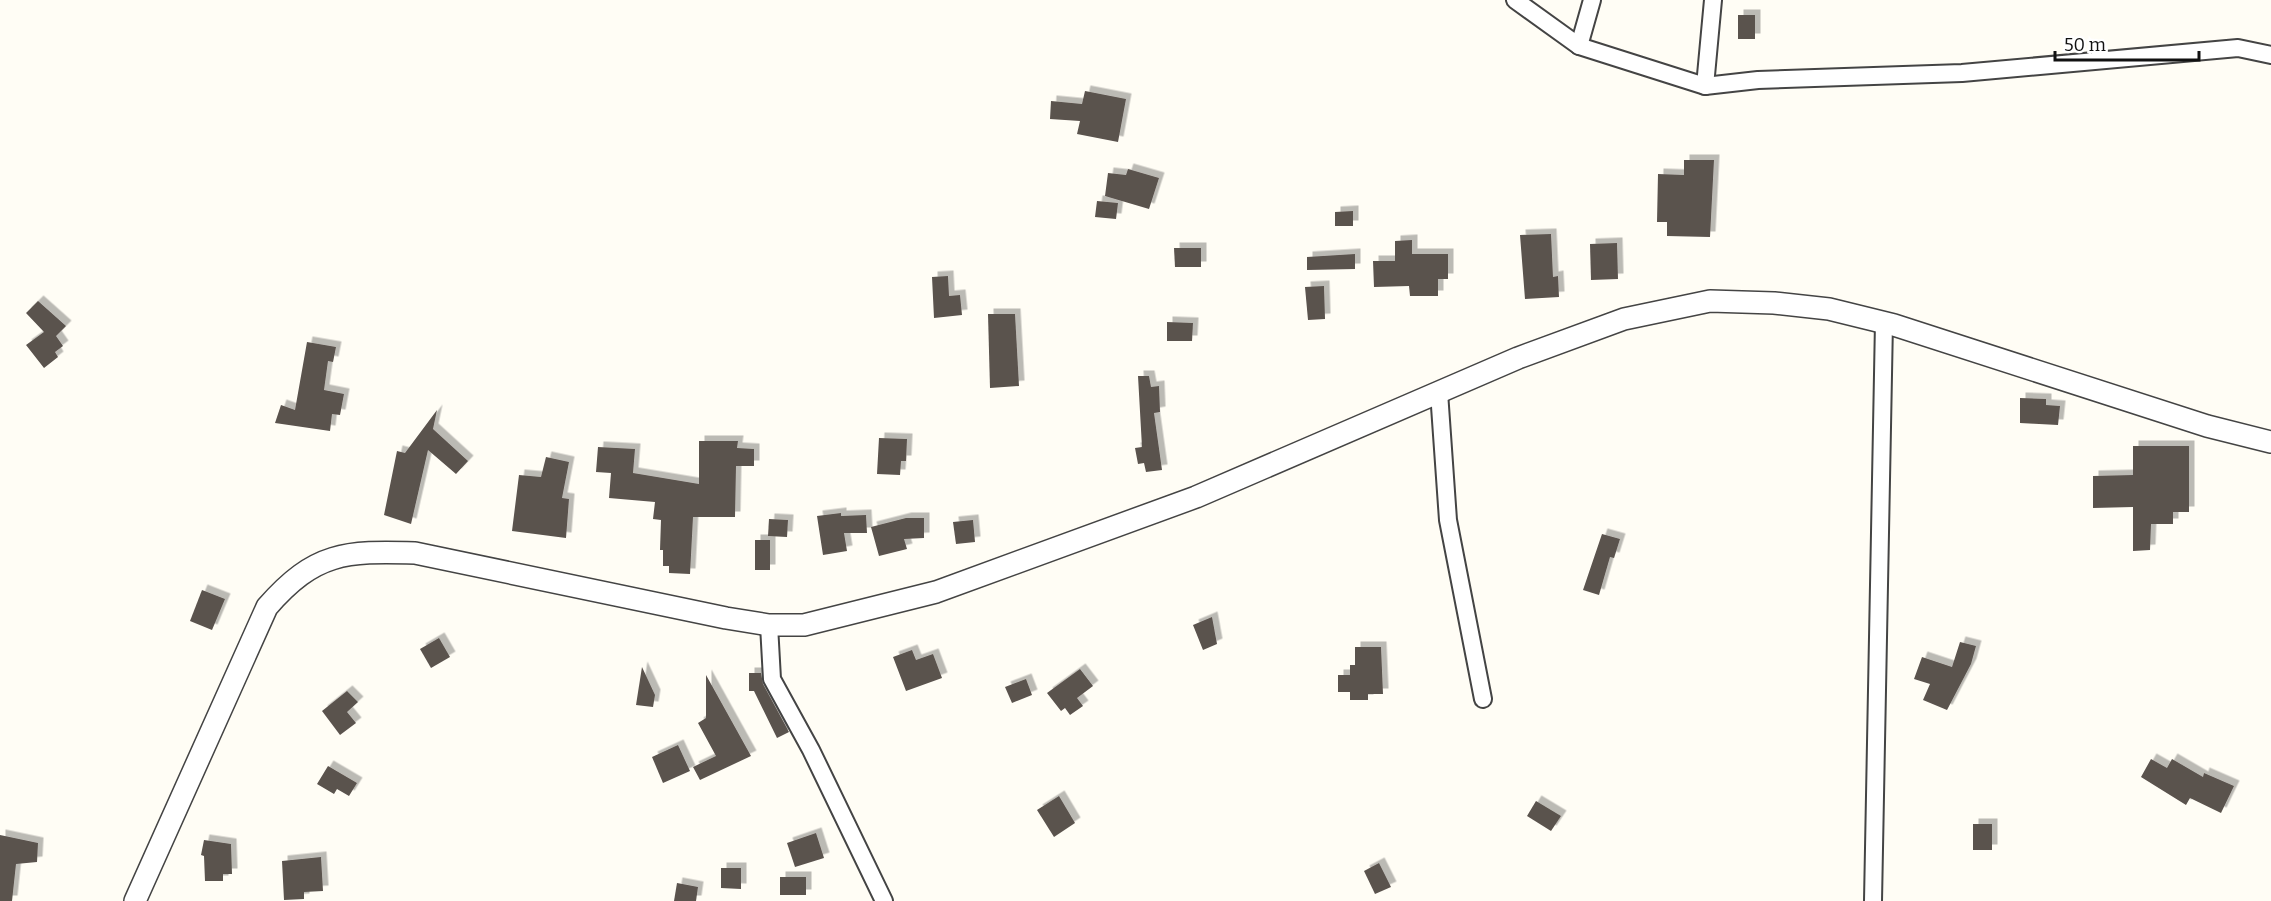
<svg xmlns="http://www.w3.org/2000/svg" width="2271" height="901" font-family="Bitter,serif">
	<defs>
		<filter id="shadow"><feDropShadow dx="5.5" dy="-5.5" stdDeviation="0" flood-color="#0004"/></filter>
	</defs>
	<rect width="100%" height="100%" fill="#fffdf5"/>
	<g fill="#5a524d" filter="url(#shadow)">
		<rect x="1738" y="15" width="17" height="24"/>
		<polygon points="1085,91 1126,99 1118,142 1077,134 1080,121 1050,119 1051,101 1082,104"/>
		<polygon points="1684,160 1714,160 1710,237 1667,236 1667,222 1657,222 1658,174 1684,175"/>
		<polygon points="1128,169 1159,178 1149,209 1105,196 1108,173 1126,175"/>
		<polygon points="1097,201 1118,203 1116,219 1095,217"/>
		<polygon points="1353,211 1353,226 1335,226 1335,212"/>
		<polygon points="1551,234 1553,277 1558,276 1559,297 1525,299 1520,235"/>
		<polygon points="1412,240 1412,254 1448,254 1448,279 1438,279 1438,296 1410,296 1409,286 1374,287 1373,261 1395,261 1395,241"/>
		<polygon points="1617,243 1618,279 1591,280 1590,244"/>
		<polygon points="1174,248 1201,248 1201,267 1175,267"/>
		<polygon points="1355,254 1355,269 1307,270 1307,257"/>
		<polygon points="948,276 949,296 960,295 962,315 934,318 932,277"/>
		<polygon points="1324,286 1325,319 1308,320 1305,287"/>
		<polygon points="38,301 66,326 56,336 63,346 55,352 58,357 44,368 26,345 44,332 26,313"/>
		<polygon points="988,314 1015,314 1019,386 990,388"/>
		<polygon points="1167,322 1193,323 1192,341 1167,341"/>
		<polygon points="307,342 336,347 333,362 328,361 324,390 344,394 340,415 332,414 330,431 275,423 281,405 295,410"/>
		<polygon points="1138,376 1149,376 1151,387 1159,386 1160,412 1154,413 1162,470 1146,472 1144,463 1138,464 1135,448 1142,447"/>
		<polygon points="2020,398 2046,399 2046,405 2060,406 2058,425 2020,423"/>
		<polygon points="437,410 433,429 468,461 456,474 428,450 411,524 384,515 397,451 405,453"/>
		<polygon points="879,438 907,439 906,461 901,461 900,475 877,474"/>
		<polygon points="699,441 738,441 737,448 754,449 754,466 736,466 735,517 693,517 690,574 669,573 669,566 663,566 663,550 660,550 661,520 653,519 655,502 609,498 611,473 596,472 598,447 635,449 633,473 699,484"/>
		<polygon points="2133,446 2189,446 2189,512 2173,512 2173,524 2151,524 2150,550 2133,551 2133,507 2093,508 2093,476 2133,475"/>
		<polygon points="546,457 569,462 562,498 569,499 566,538 512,531 519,475 541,477"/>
		<polygon points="841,513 841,516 866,515 867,533 844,533 847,551 823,555 817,516"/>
		<polygon points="906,518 924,518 924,538 904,539 907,549 879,556 871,527"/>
		<polygon points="769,519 788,520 787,537 768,536"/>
		<polygon points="973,520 975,542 956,544 953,522"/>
		<polygon points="1602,534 1620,539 1614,558 1610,557 1599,595 1583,590"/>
		<rect x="755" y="540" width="15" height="30"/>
		<polygon points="202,590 225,599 212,630 190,621"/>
		<polygon points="1212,617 1217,644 1203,650 1193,625"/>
		<polygon points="439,638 450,657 431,668 420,649"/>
		<polygon points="1960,642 1976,646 1971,664 1947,710 1923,700 1930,684 1914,679 1922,657 1952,667"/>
		<polygon points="1355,647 1381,647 1383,694 1368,694 1368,700 1350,700 1350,692 1338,692 1338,675 1350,675 1350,665 1355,665"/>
		<polygon points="912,650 916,660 933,654 942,678 906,691 893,657"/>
		<polygon points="642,667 655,695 653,707 636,705"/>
		<polygon points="1080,669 1093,686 1077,698 1083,706 1070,715 1065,708 1061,711 1047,693"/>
		<polygon points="749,673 761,673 763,684 789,732 777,738 754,691 749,691"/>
		<polygon points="706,675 751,756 700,780 693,767 716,756 698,723 706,718"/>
		<polygon points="1026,679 1032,695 1012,703 1005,687"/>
		<polygon points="347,691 358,702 347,712 356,723 340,735 322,711"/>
		<polygon points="678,745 690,771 663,783 652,757"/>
		<polygon points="2151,759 2167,768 2172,759 2203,777 2204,773 2234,786 2221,813 2190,798 2186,805 2141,777"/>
		<polygon points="328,766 357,783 349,796 337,789 334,794 317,784"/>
		<polygon points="1059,796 1075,823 1054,837 1037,810"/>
		<polygon points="1536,801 1561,816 1551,831 1527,816"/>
		<rect x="1973" y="824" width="19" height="26"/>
		<polygon points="816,833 824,858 795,867 787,843"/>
		<polygon points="0,835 38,843 37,862 16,864 12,901 0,901"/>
		<polygon points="204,840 231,844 232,874 223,874 223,881 205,881 204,856 201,855"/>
		<polygon points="321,857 323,891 304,892 304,899 284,900 282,861"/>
		<polygon points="1379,863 1391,887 1375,894 1364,871"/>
		<polygon points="721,868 741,868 741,889 721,888"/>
		<rect x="780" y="877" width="26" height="18"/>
		<polygon points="677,883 698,887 696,901 674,901"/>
	</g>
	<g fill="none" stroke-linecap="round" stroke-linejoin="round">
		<g stroke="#444" stroke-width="20">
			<g id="minor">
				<polyline points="1515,0 1579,46 1705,86 1758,80 1962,73 2238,48 2271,55"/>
				<polyline points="1579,46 1592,0"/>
				<polyline points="1705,86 1713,0"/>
				<polyline points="1439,392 1448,520 1483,699"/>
				<polyline points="769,625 772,679 811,750 884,901"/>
				<polyline points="1873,901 1884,322"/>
			</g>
		</g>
		<g stroke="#444" stroke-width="24">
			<path id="tertiary" d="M135,901l132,-294c48,-55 78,-56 148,-54l311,65 43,7h35l132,-33 260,-95 322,-139 106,-39 86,-18 64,2 55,6 65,16 313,101 64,16"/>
		</g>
		<use href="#minor" stroke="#fff" stroke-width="16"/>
		<use href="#tertiary" stroke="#fff" stroke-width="21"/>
	</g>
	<path d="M2055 51v9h144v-9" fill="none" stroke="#111111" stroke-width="3"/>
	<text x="2064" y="51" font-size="18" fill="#111111" stroke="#ffffff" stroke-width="4.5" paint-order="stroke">50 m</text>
</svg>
